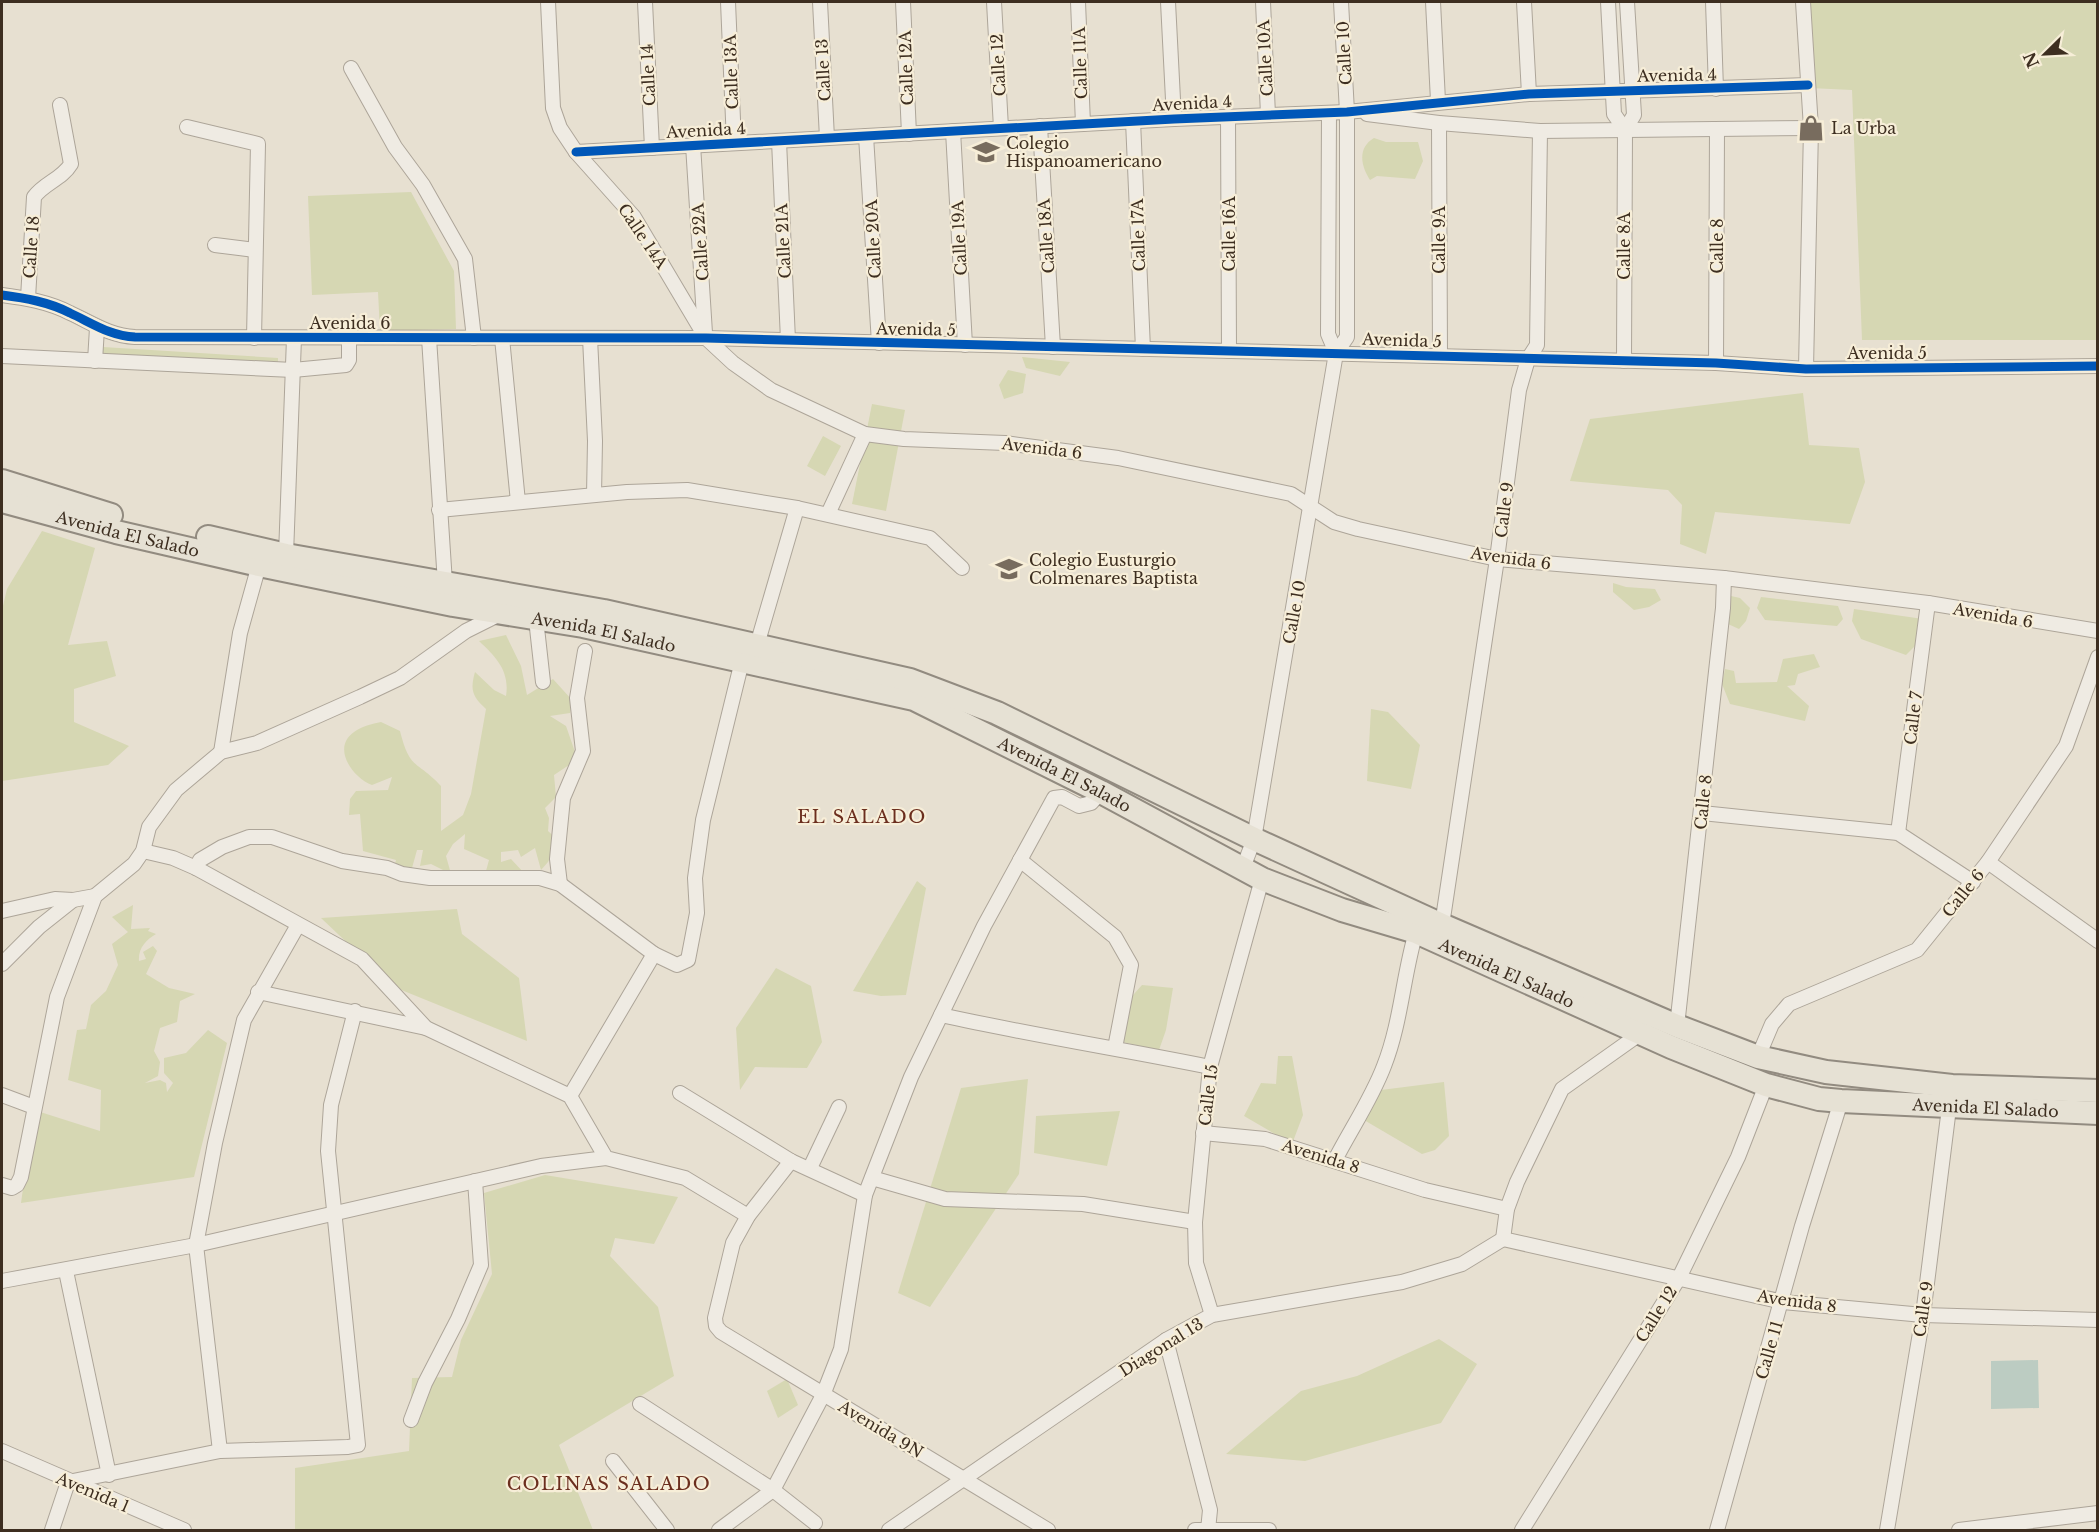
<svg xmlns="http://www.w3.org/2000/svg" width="2099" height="1532" font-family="'Libre Baskerville',serif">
	<rect width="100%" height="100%" fill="#e7e0d1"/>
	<g fill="#d6d7b3">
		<polygon points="1807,2 2097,2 2097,340 1862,340 1852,90 1810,88"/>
		<path d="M1374,138l12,4h32l5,19 -8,18 -38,-3 -7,4c-9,-14 -13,-32 4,-42z"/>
		<polygon points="411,192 454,271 456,329 380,331 378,292 312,295 308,196"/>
		<polygon points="103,347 278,358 278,368 102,356"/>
		<polygon points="1022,357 1070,362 1060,376 1026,368"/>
		<polygon points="1008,370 1026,374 1023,393 1004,399 999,385"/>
		<polygon points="1803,393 1809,445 1859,448 1865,482 1850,524 1715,512 1706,554 1680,544 1682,505 1668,490 1570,481 1590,419"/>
		<polygon points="872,404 905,410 886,511 852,504"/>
		<polygon points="823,436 841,446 825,476 807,466"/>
		<polygon points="42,531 95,548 68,645 107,641 116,676 74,689 74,722 129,746 108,765 2,781 2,610 7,589"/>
		<polygon points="1613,583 1626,587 1655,589 1661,600 1649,607 1634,610 1613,592"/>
		<polygon points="1731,596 1740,598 1750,608 1746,621 1739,629 1728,624 1724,609"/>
		<polygon points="1761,597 1838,606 1843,619 1837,626 1765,620 1757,608"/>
		<polygon points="1854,609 1923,619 1920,641 1906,655 1861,639 1852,621"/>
		<path d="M506,635l15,31 6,29 26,-16 19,21 -2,13 -20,3 16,10 9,26 -3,11 -18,12 2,22 -11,11 4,10 -1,13 11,10 -11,21 -7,8 -6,-22 -14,9 -3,-7 -17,2v10l10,-3 13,14 -18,5 -20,-7 3,-11 -25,-11 1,-15 -12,10 -7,12 5,18 -20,-10 -11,2 3,-16h-6l-5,18 -7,4 -11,-4 2,-8 -33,-9 -3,-37 -11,1 1,-16 6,-8 32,-1 4,-13 -20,8c-19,-7 -41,-37 -18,-53 8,-6 18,-8 27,-10l19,9c10,40 17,29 41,55v45l22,-16 8,-21 15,-85c-14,-13 -16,-19 -11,-37l19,18 12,6c4,-25 -10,-39 -27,-55z"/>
		<polygon points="1814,654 1820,667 1798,674 1795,685 1787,686 1809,706 1805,721 1730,704 1722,684 1725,669 1734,671 1736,683 1777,682 1783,659"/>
		<polygon points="1371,709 1388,712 1420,745 1411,789 1367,781"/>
		<polygon points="917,881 926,888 906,995 881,996 853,991"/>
		<path d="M133,905l-2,24 19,-1 -2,3 8,3c-10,6 -18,14 -17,27l7,-2 -3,-7 10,-6 4,5 -11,23 23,14 26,6 -15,7 -3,21 -17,6 -6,23 6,11 -2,14 -13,7 15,-3 6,3 1,9 6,-9 -9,-10v-15l22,-5 22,-23 19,13 -33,134 -173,26 13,-93 66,21 1,-41 -33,-10 9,-50 9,-1 5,-24 15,-14 12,-26 -6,-21 16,-12 -16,-15z"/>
		<polygon points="457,909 462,934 519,978 527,1041 394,987 321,918"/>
		<polygon points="776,968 811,986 822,1042 807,1068 755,1067 740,1090 736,1028"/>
		<polygon points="1142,985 1173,988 1166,1030 1159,1050 1118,1041 1126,1003"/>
		<polygon points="1278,1056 1292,1056 1303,1115 1292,1144 1244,1116 1261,1083 1276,1084"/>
		<polygon points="1028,1079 1019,1174 930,1307 898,1293 961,1088"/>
		<polygon points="1444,1082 1449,1136 1435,1150 1422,1154 1364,1120 1381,1090"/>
		<polygon points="1120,1111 1107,1166 1034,1153 1036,1116"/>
		<polygon points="545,1175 678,1197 654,1244 615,1238 610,1256 658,1307 674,1376 559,1445 593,1530 295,1530 295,1468 409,1451 412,1378 452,1377 461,1340 492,1274 484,1193"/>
		<polygon points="1439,1339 1477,1364 1441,1423 1305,1461 1226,1454 1301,1391 1357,1376"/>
		<polygon points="787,1379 798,1405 778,1418 767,1391"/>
	</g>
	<polygon fill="#bcccc2" points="2038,1360 2039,1408 1991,1409 1991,1361"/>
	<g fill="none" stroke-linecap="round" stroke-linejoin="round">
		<g stroke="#ada599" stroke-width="16">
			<g id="minor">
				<polyline points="548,2 553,108 560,128 576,152 634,217 706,338 733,363 771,390 865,434 904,439 1005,443 1118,458 1291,494 1334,522 1358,529 1497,559 1724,578 1928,603 2098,631"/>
				<polyline points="645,2 652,148"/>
				<polyline points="728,2 734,143"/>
				<polyline points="820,2 827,138"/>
				<polyline points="903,2 909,134"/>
				<polyline points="994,2 1001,128"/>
				<polyline points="1078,2 1083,124"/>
				<polyline points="1168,2 1174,119"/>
				<polyline points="1263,2 1268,115"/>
				<polyline points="1433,2 1438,101"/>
				<polyline points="1524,2 1529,94"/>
				<polyline points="1608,2 1614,114 1625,130"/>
				<polyline points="1713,2 1716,89"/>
				<polyline points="1803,2 1811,128 1806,369"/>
				<polyline points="351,68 395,147 423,185 465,259 474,338"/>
				<polyline points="1329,113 1328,334 1336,353"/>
				<polyline points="1367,114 1439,123 1540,131 1811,128"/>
				<polyline points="1228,116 1229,351"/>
				<polyline points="1133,121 1143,349"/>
				<polyline points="1439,123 1440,356"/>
				<polyline points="1040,126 1053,347"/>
				<polyline points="187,127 258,144 254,338"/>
				<polyline points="953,131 965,345"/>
				<polyline points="866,136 879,343"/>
				<polyline points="779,141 788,340"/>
				<polyline points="693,145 705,333"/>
				<polyline points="576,152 1174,119 1347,112 1529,94 1808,85"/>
				<polyline points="215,245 255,250"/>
				<path d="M2,295c23,3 47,7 68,18 22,10 40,23 65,24l571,1 1010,25 90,6 292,-3"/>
				<path d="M28,298l6,-101c10,-14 28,-18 37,-33l-11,-59"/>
				<polyline points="429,338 445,583"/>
				<polyline points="502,338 518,502"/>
				<polyline points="590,338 595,441 594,495"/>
				<polyline points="2,356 293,370 346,365 349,360 349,338"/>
				<polyline points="95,361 97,328"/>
				<polyline points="1624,361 1625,130 1634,115 1627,2"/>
				<polyline points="1716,363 1717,129"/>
				<polyline points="439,510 627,492 687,490 797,508 930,538 962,568"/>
				<polyline points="828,514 865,434"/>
				<polyline points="286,555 294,338"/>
				<polyline points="536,619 543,682"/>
				<polyline points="757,645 797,508"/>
				<polyline points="221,752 240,633 259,565"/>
				<polyline points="1702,813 1898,833 1973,882"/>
				<polyline points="1898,833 1928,603"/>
				<polyline points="143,851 173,858 196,868 362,959 426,1028 570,1096 606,1158 685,1178 748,1216"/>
				<polyline points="1020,860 1115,937 1131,965 1115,1048"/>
				<polyline points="1988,862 2098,941"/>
				<polyline points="196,868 200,860 222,847 249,837 272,837 342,861 387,868 402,874 430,878 540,878 560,884 654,954 677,965 688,960 697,913 695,878 703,820 742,661"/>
				<polyline points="1243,868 1254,839 1336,353 1347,337 1347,112 1341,2"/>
				<polyline points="560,884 557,859 563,798 583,751 577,698 585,651"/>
				<polyline points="2,911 55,899 73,900 95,896"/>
				<polyline points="1442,925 1497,559 1519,390 1528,359 1537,345 1540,131"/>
				<polyline points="2,964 39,927 73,900"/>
				<polyline points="258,992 426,1028"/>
				<path d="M941,1015c90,20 180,34 269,52"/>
				<polyline points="1677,1026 1723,608 1724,578"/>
				<polyline points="1758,1057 1772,1024 1789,1004 1917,950 1988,862 2066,746 2098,657"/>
				<polyline points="680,1093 791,1161 865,1195"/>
				<polyline points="2,1095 34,1107"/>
				<polyline points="570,1096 654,954"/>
				<polyline points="1203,1133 1265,1139 1425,1190 1507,1209"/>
				<path d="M1335,1160c16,-31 37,-62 49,-94 17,-43 19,-90 32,-134"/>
				<polyline points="791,1161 748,1216 733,1243 715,1318 716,1326 721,1332 1048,1530"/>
				<polyline points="810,1168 839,1107"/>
				<polyline points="872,1178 945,1199 1083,1204 1195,1222"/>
				<polyline points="2,1185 12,1188 17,1185 21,1177 57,997 95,896 134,864 143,851 149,827 176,790 221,752 257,743 360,697 400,678 466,631 500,614"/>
				<polyline points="1503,1239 1783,1302 1923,1315 2098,1320"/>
				<polyline points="1503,1239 1507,1209 1517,1182 1562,1089 1641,1033"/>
				<polyline points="66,1271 109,1475"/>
				<polyline points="2,1281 196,1245 541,1166 606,1158"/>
				<polyline points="1212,1315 1196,1263 1195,1222 1210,1067 1262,879"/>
				<polyline points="1166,1340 1210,1510 1208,1530"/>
				<polyline points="640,1404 773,1490 815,1523"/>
				<polyline points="411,1420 425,1383 458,1319 481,1265 475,1181"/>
				<polyline points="2,1451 184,1530"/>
				<polyline points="220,1451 196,1245 215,1143 244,1020 298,925"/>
				<polyline points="613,1461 667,1530"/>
				<polyline points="52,1530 68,1482 220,1451 348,1447 358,1445 328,1151 331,1105 355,1011"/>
				<polyline points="719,1530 773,1490 823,1395 841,1349 865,1195 911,1077 984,926 1054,798 1062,797 1079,806 1091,803 1101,792"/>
				<polyline points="889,1530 1166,1340 1212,1315 1402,1282 1462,1264 1503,1239"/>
				<polyline points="1195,1530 1269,1530"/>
				<polyline points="1522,1530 1679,1278 1738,1157 1766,1085"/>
				<polyline points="1717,1530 1802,1226 1841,1101"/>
				<polyline points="1887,1530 1923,1315 1950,1100"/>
				<polyline points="1959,1530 2098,1513"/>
			</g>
		</g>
		<g stroke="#928b80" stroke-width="26">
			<g id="primary">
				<polyline points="2,481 111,515"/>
				<path id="s1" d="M2,501l114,31 143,33 194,40 130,21 331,73 187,93 161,87 80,31 74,22 255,115 95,38 53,14 22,2 257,12"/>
				<polyline points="208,537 286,555 604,611 910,680 997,713 1254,839 1442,925 1677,1026 1758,1057 1826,1072 1952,1086 2098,1091"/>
			</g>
		</g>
		<use href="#minor" stroke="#efebe3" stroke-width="14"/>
		<use href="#primary" stroke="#e6e1d4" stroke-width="22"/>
		<g stroke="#f7eed8" stroke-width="13">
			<g id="cycleway">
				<polyline points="576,152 1174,119 1347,112 1529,94 1808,85"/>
				<path d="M2,295c23,3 47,7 68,18 22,10 40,23 65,24l571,1 1010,25 90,6 292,-3"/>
			</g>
		</g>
		<use href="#cycleway" stroke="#0057b8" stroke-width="9"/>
	</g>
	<defs>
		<g id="shop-bare" transform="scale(2.07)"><path d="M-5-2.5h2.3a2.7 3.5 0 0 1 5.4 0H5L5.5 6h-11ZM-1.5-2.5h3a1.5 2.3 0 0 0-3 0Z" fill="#786c5e" stroke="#f7eed8" stroke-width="2.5" paint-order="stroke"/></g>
		<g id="school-bare" transform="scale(2.07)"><path d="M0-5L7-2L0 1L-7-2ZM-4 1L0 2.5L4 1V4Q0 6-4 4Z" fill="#786c5e" stroke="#f7eed8" stroke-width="2.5" paint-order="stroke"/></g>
	</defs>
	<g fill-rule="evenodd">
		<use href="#shop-bare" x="1811" y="128"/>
		<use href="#school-bare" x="986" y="152"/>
		<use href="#school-bare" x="1009" y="569"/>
	</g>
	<g text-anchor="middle" stroke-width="4.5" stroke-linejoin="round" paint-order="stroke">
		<g font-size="16" fill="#3d2e20" stroke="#f7eed8">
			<text transform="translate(1344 53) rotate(-93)" y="6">Calle 10</text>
			<text transform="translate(1265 58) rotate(-93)" y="6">Calle 10A</text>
			<text transform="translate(1080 63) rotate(-92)" y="6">Calle 11A</text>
			<text transform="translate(998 65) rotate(-93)" y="6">Calle 12</text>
			<text transform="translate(906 68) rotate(-92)" y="6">Calle 12A</text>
			<text transform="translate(823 70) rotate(-93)" y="6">Calle 13</text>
			<text transform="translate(731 72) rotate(-92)" y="6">Calle 13A</text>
			<text transform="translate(648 75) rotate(-93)" y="6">Calle 14</text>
			<text transform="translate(1677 75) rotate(-1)" y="6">Avenida 4</text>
			<text transform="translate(1192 103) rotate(-3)" y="6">Avenida 4</text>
			<text transform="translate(706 130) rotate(-3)" y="6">Avenida 4</text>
			<text transform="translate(1229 234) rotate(-90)" y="6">Calle 16A</text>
			<text transform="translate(1138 235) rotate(-92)" y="6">Calle 17A</text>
			<text transform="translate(643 236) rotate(56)" y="6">Calle 14A</text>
			<text transform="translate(1046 236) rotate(-94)" y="6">Calle 18A</text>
			<text transform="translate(959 238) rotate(-93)" y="6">Calle 19A</text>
			<text transform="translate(873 239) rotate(-93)" y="6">Calle 20A</text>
			<text transform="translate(1439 240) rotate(-90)" y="6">Calle 9A</text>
			<text transform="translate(783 241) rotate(-93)" y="6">Calle 21A</text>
			<text transform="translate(700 242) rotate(-94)" y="6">Calle 22A</text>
			<text transform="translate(1624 246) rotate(-90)" y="6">Calle 8A</text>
			<text transform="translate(1717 246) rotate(-90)" y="6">Calle 8</text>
			<text transform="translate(31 247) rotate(-86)" y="6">Calle 18</text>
			<text x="350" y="329">Avenida 6</text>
			<text transform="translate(916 329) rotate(1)" y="6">Avenida 5</text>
			<text transform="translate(1402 340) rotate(2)" y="6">Avenida 5</text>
			<text x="1887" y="359">Avenida 5</text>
			<text transform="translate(1042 448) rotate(7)" y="6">Avenida 6</text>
			<text transform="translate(1504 510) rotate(-83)" y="6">Calle 9</text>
			<text dy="6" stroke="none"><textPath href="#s1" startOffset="130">Avenida El Salado</textPath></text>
			<text transform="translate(1511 558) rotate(8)" y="6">Avenida 6</text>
			<text transform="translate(1294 612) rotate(-80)" y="6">Calle 10</text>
			<text transform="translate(1993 615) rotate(10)" y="6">Avenida 6</text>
			<text dy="6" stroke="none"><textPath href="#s1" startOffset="616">Avenida El Salado</textPath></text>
			<text transform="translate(1913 718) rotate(-83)" y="6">Calle 7</text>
			<text dy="6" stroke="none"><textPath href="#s1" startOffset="1102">Avenida El Salado</textPath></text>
			<text transform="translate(1703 802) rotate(-84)" y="6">Calle 8</text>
			<text transform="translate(1963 893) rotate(-51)" y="6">Calle 6</text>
			<text dy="6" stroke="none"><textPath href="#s1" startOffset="1588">Avenida El Salado</textPath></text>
			<text transform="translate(1208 1095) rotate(-83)" y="6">Calle 15</text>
			<text dy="6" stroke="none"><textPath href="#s1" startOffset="2092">Avenida El Salado</textPath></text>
			<text transform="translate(1321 1156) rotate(17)" y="6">Avenida 8</text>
			<text transform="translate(1797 1301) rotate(8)" y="6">Avenida 8</text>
			<text transform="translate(1923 1309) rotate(-82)" y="6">Calle 9</text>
			<text transform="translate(1656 1314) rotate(-58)" y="6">Calle 12</text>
			<text transform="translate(1161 1347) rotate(-32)" y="6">Diagonal 13</text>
			<text transform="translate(1769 1350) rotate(-74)" y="6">Calle 11</text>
			<text transform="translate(881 1429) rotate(31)" y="6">Avenida 9N</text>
			<text transform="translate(93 1492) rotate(23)" y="6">Avenida 1</text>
		</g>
		<g font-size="16" fill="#3d2e20" stroke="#f7eed8" text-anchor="start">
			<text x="1831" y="134">La Urba</text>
			<text x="1006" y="149">Colegio<tspan x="1006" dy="18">Hispanoamericano</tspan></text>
			<text x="1029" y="566">Colegio Eusturgio<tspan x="1029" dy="18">Colmenares Baptista</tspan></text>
		</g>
		<g font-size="18" letter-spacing="1.5" fill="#6b2e1e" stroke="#f7eed8">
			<text x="862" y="823">EL SALADO</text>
			<text x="609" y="1490">COLINAS SALADO</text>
		</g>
	</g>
	<rect width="2099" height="1532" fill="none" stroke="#3d2e20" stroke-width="6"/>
	<g transform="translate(2045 54) rotate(246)" stroke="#f7eed8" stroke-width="4.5" paint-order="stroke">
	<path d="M0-4.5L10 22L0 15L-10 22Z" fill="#3d2e20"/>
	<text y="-9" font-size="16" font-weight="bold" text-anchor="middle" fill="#3d2e20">N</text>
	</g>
</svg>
